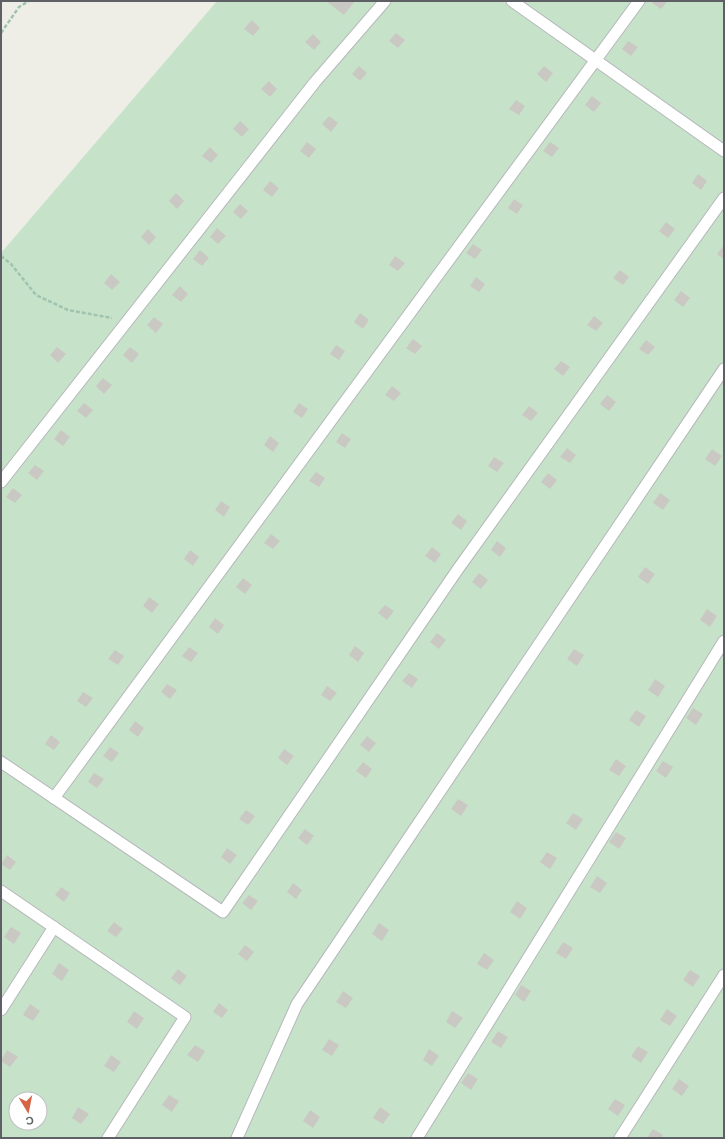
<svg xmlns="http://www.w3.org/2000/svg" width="725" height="1139" font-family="'DM Sans',sans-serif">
	<rect width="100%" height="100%" fill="#eeeee7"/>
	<path fill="#c6e3ca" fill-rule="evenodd" d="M217,1h507v1137h-723v-885zM16,1099h24v24h-24z"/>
	<g fill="#cac8c3">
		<polygon points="326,1 355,1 344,15"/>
		<polygon points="653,1 668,1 661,9 652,3"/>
		<polygon points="252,20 260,28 253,36 244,29"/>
		<polygon points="396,33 405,40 398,48 389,41"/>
		<polygon points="313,34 321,42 314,50 305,42"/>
		<polygon points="628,41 638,47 631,56 622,49"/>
		<polygon points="359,66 367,73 360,81 352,74"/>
		<polygon points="544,66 553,73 546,82 537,74"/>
		<polygon points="269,81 277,89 270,97 261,89"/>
		<polygon points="592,96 601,103 594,112 585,105"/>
		<polygon points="516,100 525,106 519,115 509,109"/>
		<polygon points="329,116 338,123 331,132 322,124"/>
		<polygon points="240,121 249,129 242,137 233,129"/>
		<polygon points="307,142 316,149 309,158 300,151"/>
		<polygon points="550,142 559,148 552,157 543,151"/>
		<polygon points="210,147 218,155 211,163 202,156"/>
		<polygon points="698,174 707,181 701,190 692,183"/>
		<polygon points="270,181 279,188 272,197 263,190"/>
		<polygon points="176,193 184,201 177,209 169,201"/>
		<polygon points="514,199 523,205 517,214 508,208"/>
		<polygon points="240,204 248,211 241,219 233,212"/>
		<polygon points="666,222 675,229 668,238 659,231"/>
		<polygon points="217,228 226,236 218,244 210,237"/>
		<polygon points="148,229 156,237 149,245 141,237"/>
		<polygon points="473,244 482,250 475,259 466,253"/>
		<polygon points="724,245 724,259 717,254"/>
		<polygon points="200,250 209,258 202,266 193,259"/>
		<polygon points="395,256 405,263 398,271 389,265"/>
		<polygon points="620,270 629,277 623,285 613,278"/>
		<polygon points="111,274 120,282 112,290 104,283"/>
		<polygon points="476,277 485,284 479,292 470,286"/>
		<polygon points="180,286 188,294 181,302 172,295"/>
		<polygon points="681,291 690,298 683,307 674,300"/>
		<polygon points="360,313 369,320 363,329 354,322"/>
		<polygon points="594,316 603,323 596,331 587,325"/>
		<polygon points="154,317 163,324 156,333 147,325"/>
		<polygon points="413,339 422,346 415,354 406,348"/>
		<polygon points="646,340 655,347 648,355 639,349"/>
		<polygon points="336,345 345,351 339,360 330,354"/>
		<polygon points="57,347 66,354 58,363 50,355"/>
		<polygon points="130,347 139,354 132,363 123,355"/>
		<polygon points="561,361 570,367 563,376 554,369"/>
		<polygon points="103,378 112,385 104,394 96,386"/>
		<polygon points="392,386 401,393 394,401 385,395"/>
		<polygon points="607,395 616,402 609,411 600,404"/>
		<polygon points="84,403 93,410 86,418 77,411"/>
		<polygon points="299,403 308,409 302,418 293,412"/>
		<polygon points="529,406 538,413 531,421 522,415"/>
		<polygon points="61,430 70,437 63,446 54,439"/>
		<polygon points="342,433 351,439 345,448 336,442"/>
		<polygon points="270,436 279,443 273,452 264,445"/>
		<polygon points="567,448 576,455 570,463 560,457"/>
		<polygon points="712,449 722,456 715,466 705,459"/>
		<polygon points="494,457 504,463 497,472 488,466"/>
		<polygon points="35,465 44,471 37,480 28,473"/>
		<polygon points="316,472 325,478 319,487 309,481"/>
		<polygon points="548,473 557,480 550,489 541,482"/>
		<polygon points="13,488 22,495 15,503 6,497"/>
		<polygon points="660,493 670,500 663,510 653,503"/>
		<polygon points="221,501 230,507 224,517 215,510"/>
		<polygon points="458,514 467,521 461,530 451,523"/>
		<polygon points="271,534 280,541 273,549 264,543"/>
		<polygon points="497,541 506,548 500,557 491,550"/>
		<polygon points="432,547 441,554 435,563 425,556"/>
		<polygon points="190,550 199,557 193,566 184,559"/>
		<polygon points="645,567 655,574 648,584 638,577"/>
		<polygon points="479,573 488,580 481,589 472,582"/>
		<polygon points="243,578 252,585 245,594 236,587"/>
		<polygon points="149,597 159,604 152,613 143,606"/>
		<polygon points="385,605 394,611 387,620 378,613"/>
		<polygon points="707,609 717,616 710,627 700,620"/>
		<polygon points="215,618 224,625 218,634 209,627"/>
		<polygon points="437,633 446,640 439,649 430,642"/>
		<polygon points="355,646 364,653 358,662 349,655"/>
		<polygon points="189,647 198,653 191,662 182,656"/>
		<polygon points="574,649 584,655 577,666 567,659"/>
		<polygon points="115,650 124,656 118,665 108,659"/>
		<polygon points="409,673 418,679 412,688 402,681"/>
		<polygon points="655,679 665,686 658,697 648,690"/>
		<polygon points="167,684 177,690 170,699 161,692"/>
		<polygon points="327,686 337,693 330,701 321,695"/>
		<polygon points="83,692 93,698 86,707 77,701"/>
		<polygon points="693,708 703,714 696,725 686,718"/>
		<polygon points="636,710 646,716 639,727 629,720"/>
		<polygon points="135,721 144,728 138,737 129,730"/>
		<polygon points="51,735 60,742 54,750 45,744"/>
		<polygon points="367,736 376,743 369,752 360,745"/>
		<polygon points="110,747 119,753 112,762 103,756"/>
		<polygon points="284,749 294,756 287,765 278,758"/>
		<polygon points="616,759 626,766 619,776 609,770"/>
		<polygon points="663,761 673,767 666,778 656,771"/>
		<polygon points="363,762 372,769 366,778 356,771"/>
		<polygon points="94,773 104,779 97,788 88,782"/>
		<polygon points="458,799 468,805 461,816 451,809"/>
		<polygon points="246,810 255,816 248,825 239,819"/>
		<polygon points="573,813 583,819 576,830 566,823"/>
		<polygon points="305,829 314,836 307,845 298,838"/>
		<polygon points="616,832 626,838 619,849 609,842"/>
		<polygon points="227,848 237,855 230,864 221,857"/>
		<polygon points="547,852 557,858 550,869 540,862"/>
		<polygon points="7,855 16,862 10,870 1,864"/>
		<polygon points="597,876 607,883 600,893 590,887"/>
		<polygon points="293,883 302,890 296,899 287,892"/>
		<polygon points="61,887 70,893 64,902 55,895"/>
		<polygon points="249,895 258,901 251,910 242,903"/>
		<polygon points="517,901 527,908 520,919 510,912"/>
		<polygon points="114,922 123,929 116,937 107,931"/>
		<polygon points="379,923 389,930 382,941 372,934"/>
		<polygon points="11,927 21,933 14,944 4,937"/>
		<polygon points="563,942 573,948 566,959 556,953"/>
		<polygon points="245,945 254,952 247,961 238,954"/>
		<polygon points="484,953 494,960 487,970 477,964"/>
		<polygon points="59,963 69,970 62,981 52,974"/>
		<polygon points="178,969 187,976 180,985 171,978"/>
		<polygon points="690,970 700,976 693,987 683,980"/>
		<polygon points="521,985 531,991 524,1002 515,995"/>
		<polygon points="343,991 353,998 346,1008 336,1002"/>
		<polygon points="219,1003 228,1010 222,1018 213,1012"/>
		<polygon points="30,1004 40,1011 33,1021 23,1015"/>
		<polygon points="667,1009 677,1016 670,1026 660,1020"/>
		<polygon points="134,1011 144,1018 137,1029 127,1022"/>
		<polygon points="452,1011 463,1018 455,1028 446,1022"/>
		<polygon points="498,1031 508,1037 501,1048 491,1042"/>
		<polygon points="329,1039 339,1045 332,1056 322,1050"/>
		<polygon points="195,1045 205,1051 198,1062 187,1055"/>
		<polygon points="638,1046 648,1052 641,1063 631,1056"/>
		<polygon points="429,1049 439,1056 432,1066 423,1060"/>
		<polygon points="7,1050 18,1057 10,1067 1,1061"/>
		<polygon points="111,1055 121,1062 114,1072 104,1066"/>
		<polygon points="468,1073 478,1079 471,1090 461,1083"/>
		<polygon points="679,1079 689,1086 682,1096 672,1089"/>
		<polygon points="169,1095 179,1101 172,1112 162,1105"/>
		<polygon points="615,1099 625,1105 618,1116 608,1109"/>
		<polygon points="78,1107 89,1114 81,1124 72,1118"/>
		<polygon points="380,1107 390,1114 383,1124 373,1118"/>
		<polygon points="310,1110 320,1117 313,1128 303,1121"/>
		<polygon points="653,1129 663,1135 661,1138 647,1138"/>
	</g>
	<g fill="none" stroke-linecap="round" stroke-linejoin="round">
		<g stroke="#b6b7bb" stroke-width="13">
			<g id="service">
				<polyline points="512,1 724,151"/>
				<polyline points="1,482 315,82 385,1"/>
				<polyline points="1,762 223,912 458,569 724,198"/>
				<polyline points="54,798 639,1"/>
				<polyline points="1,891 185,1017 108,1138"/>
				<polyline points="1,1010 54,927"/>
				<polyline points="237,1138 297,1004 724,369"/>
				<polyline points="417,1138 724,641"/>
				<polyline points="620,1138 724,975"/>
			</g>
		</g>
		<g stroke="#a0c3af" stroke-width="2.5" stroke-dasharray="4 2" stroke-linecap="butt">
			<polyline points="1,33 19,7 29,1"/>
			<polyline points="1,256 11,264 36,295 68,310 112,318"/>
		</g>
		<use href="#service" stroke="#fff" stroke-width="11"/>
	</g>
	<rect width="725" height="1139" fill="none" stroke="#5e6065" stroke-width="4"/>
	<g transform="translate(28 1111) rotate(170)"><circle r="19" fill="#ffffff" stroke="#bfbfc1"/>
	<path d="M0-3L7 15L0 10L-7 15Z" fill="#d66545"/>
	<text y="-6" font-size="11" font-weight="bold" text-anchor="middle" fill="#5e6065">С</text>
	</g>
</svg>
